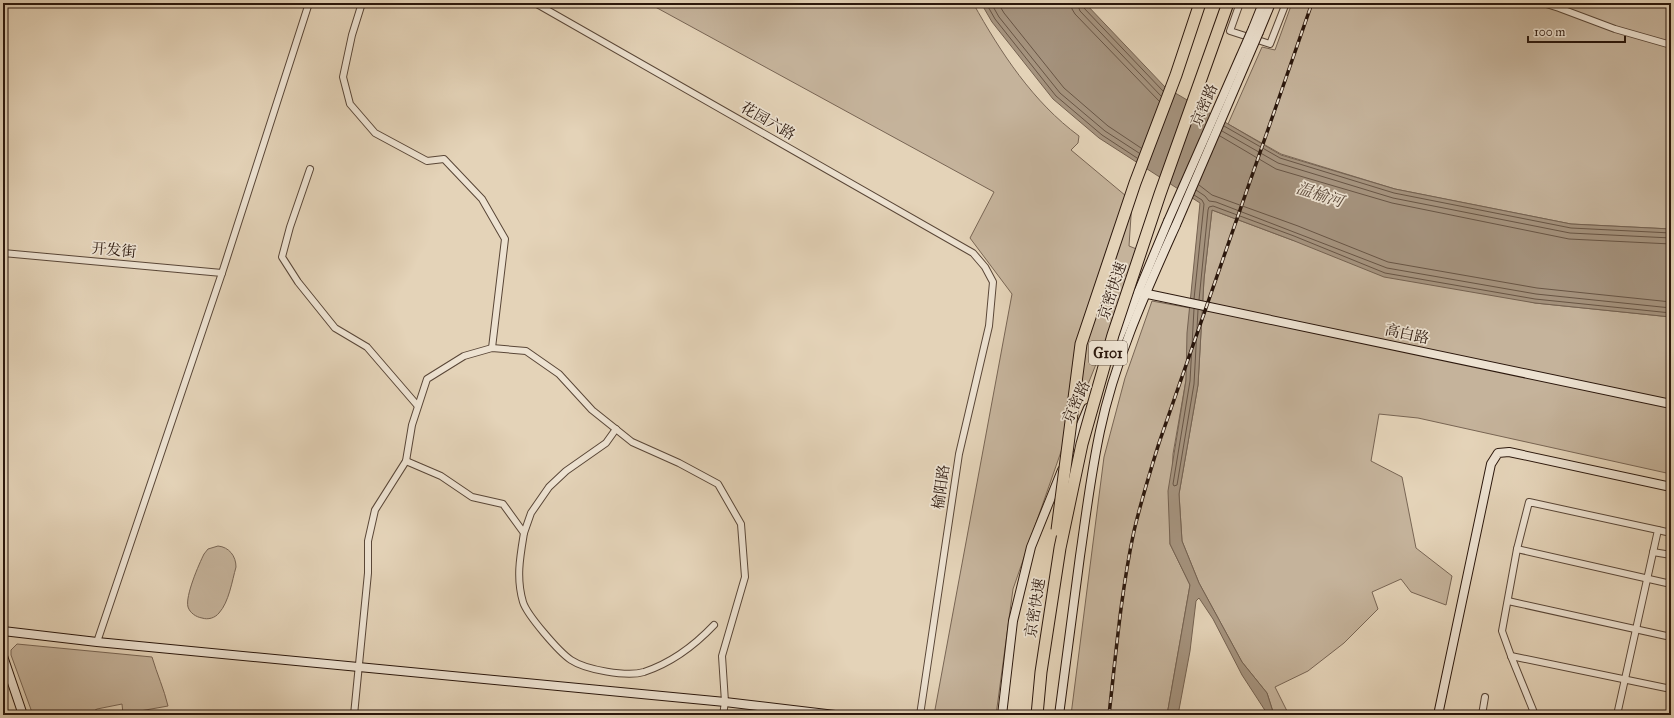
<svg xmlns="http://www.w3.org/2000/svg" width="1674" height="718" font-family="'IM FELL Great Primer','Noto Serif SC',serif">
	<rect width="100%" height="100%" fill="#e4d3b8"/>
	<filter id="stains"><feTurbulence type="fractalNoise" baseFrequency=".005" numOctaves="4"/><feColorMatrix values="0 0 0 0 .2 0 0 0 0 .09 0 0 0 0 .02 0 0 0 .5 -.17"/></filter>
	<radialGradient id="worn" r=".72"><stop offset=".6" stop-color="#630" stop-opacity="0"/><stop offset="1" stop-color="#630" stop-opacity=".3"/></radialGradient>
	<g fill="#c5b39b" stroke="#786554">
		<path d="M648,3h325c28,50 60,99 106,133l-1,7 -7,7 61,51 -3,45 10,4 -30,82 -46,114 -50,143 -17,126h-62l78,-421 -42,-56 24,-46z"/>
		<polygon points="1292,3 1671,3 1671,229 1571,224 1395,189 1281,154 1228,124 1262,47 1275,50"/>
		<polygon points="1212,210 1292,240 1535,303 1671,317 1671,474 1418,418 1379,414 1371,461 1402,477 1416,548 1452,576 1446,605 1411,592 1401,579 1372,592 1378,609 1344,643 1308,671 1275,687 1289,715 1274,715 1267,693 1242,662 1199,583 1182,541 1179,494 1198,385 1204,279"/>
		<polygon points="1152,301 1190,308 1186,380 1173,454 1170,544 1190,585 1167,715 1071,715 1104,457 1125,378"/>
		<path d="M218,546c11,1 18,10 18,21 -4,14 -7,35 -17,46 -4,5 -11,7 -17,5 -6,-1 -12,-5 -14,-11 -3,-11 11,-43 16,-53l4,-5z"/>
		<path d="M17,644l135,13c5,17 12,32 16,49l-45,8 -1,-10 -25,5 -10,6h-54l-22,-60v-5z"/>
	</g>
	<polygon fill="#a5937e" stroke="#746150" points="981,3 1085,3 1165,87 1281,155 1395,189 1571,224 1671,229 1671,317 1535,303 1384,277 1292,240 1212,210 1204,279 1198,385 1179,494 1182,541 1199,583 1242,662 1267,693 1274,715 1268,715 1242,675 1213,619 1199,598 1196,601 1190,651 1178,715 1167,715 1190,585 1170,544 1168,491 1186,380 1187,333 1200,203 1099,138 1053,99 992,22"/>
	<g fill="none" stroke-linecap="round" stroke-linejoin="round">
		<g stroke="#685545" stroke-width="1">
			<polyline points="986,3 995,19 1056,96 1102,135 1137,158"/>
			<polyline points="991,3 999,17 1060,93 1105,131 1139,153"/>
			<polyline points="998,3 1004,13 1064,88 1108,126 1141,148"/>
			<polyline points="1071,3 1072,9 1075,14 1159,101"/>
			<polyline points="1077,3 1080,11 1161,96"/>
			<polyline points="1082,3 1083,7 1163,91"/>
			<polyline points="1224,126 1280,158 1394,193 1571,228 1671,233"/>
			<polyline points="1222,131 1278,163 1393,198 1570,233 1671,238"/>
			<polyline points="1220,136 1276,169 1392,203 1569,239 1671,244"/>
			<polyline points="1199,185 1212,195 1298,226 1388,262 1537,288 1671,302"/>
			<polyline points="1196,190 1205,196 1209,201 1216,202 1387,268 1536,294 1671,308"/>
			<polyline points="1194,195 1202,200 1204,204 1194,299"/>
			<polyline points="1199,300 1208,210 1209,207 1213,206 1294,236 1385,273 1535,299 1671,313"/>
			<polyline points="1194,309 1190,381 1173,484 1174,486 1177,485 1194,384 1198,310"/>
		</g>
		<g stroke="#594637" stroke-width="8">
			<g id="street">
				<polyline points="362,3 352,35 343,77 350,104 375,133 427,161 444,159 482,199 505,239 492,348"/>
				<polyline points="535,3 973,253 985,267 993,282 989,326 959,454 920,715"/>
				<polyline points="1240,3 1230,31 1270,44 1286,3"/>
				<polyline points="1543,3 1559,8 1615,29 1671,45"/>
				<polyline points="310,169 290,227 282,257 298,282 335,328 367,347 417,405"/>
				<polyline points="3,253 222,273"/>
				<path d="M406,461l35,15 31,21 31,7 21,29c-4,24 -8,45 -1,69 4,13 36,50 48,58 15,10 56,17 73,12 27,-9 51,-27 70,-47"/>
				<polyline points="1658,530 1671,533"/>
				<polyline points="524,533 531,513 549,487 566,471 606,443 616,429"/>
				<polyline points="1517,549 1671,584"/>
				<polyline points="1653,552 1671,555"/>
				<polyline points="1508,601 1671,637"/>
				<polyline points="97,642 222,273 309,3"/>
				<polyline points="1511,656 1671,689"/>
				<polyline points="354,715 368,573 368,541 375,510 406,461 412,425 427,379 464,356 492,348 526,351 559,374 592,410 632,442 679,463 718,484 741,524 745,577 722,656 725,702 723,715"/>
				<polyline points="1482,715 1485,697"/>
				<polyline points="1535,715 1511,656 1502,631 1517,549 1529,502 1658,530 1617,715"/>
			</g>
		</g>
		<g stroke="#2b170c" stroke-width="10">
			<g id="secondary">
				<polyline points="1253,28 1263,3"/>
				<polyline points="1259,32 1271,3"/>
				<polyline points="1138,292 1671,404"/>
				<polyline points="1111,357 1168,221"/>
				<polyline points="1071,448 1088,408"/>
				<polyline points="3,631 97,642 725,702 835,715"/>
				<polyline points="3,656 23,715"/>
				<polyline points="1002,715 1013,621 1031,547 1062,470"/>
				<path d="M1059,715c7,-53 14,-106 21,-159 6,-41 11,-83 20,-125 15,-72 46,-139 76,-206"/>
				<polyline points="1438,715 1491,464 1498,453 1509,452 1671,487"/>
			</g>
		</g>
		<use href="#street" stroke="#ede2d1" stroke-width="6"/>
		<use href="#secondary" stroke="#ede2d1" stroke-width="8"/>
		<g stroke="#2b170c" stroke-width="3.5">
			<path id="rail" d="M1109,715c7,-62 12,-123 25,-184 7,-30 16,-59 25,-88l153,-440"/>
		</g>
		<use href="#rail" stroke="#ede2d1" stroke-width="2" stroke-dasharray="6" stroke-linecap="butt"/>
		<g stroke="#2b170c" stroke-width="10" stroke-linecap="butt">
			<g id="secondary-bridge">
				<polyline points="1168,221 1253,28"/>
				<polyline points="1176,225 1259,32"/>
			</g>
		</g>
		<g stroke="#2b170c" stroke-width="13" stroke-linecap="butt">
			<g id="highway-bridge">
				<polyline points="1057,530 1081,344 1135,183 1176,75 1200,3"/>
				<polyline points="1037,715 1041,672 1060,548 1082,444 1113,335 1160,194 1228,3"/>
			</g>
		</g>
		<use href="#secondary-bridge" stroke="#ede2d1" stroke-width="8"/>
		<use href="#highway-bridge" stroke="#e4d3b8" stroke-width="11"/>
	</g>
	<g text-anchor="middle" stroke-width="3.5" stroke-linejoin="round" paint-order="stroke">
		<rect fill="#ede2d1" stroke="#655447" stroke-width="1" x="1089" y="341" width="38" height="24" rx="3"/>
		<g font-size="14" font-weight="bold" fill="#2b170c">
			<text x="1108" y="358">G101</text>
		</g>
		<g font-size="15" fill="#2b170c" stroke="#ede2d1">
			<text transform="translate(1204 105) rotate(-66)" y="5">京密路</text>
			<text transform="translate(768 121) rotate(30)" y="5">花园六路</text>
			<text transform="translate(114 250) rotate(5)" y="5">开发街</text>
			<text transform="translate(1112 291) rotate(-72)" y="5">京密快速</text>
			<text transform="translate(1407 334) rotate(12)" y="5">高白路</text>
			<text transform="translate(1076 402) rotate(-65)" y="5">京密路</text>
			<text transform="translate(941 487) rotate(-82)" y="5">榆阳路</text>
			<text transform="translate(1035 608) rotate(-81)" y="5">京密快速</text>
		</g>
		<g font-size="16" font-style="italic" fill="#5c493a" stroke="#ede2d1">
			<text transform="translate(1320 194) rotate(18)" y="6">温榆河</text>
		</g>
	</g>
	<rect width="1674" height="718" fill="none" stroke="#e4d3b8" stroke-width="16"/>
	<rect x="4" y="4" width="1666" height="710" fill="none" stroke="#2b170c" stroke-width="2"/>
	<rect x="8" y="8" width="1658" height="702" fill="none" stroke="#2b170c"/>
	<path d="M1528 36v6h97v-6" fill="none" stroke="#2b170c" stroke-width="2"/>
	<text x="1534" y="36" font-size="12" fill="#2b170c" stroke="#ede2d1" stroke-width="3" paint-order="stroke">100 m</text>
	<rect width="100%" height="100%" filter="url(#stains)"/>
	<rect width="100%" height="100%" fill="url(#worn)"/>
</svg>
